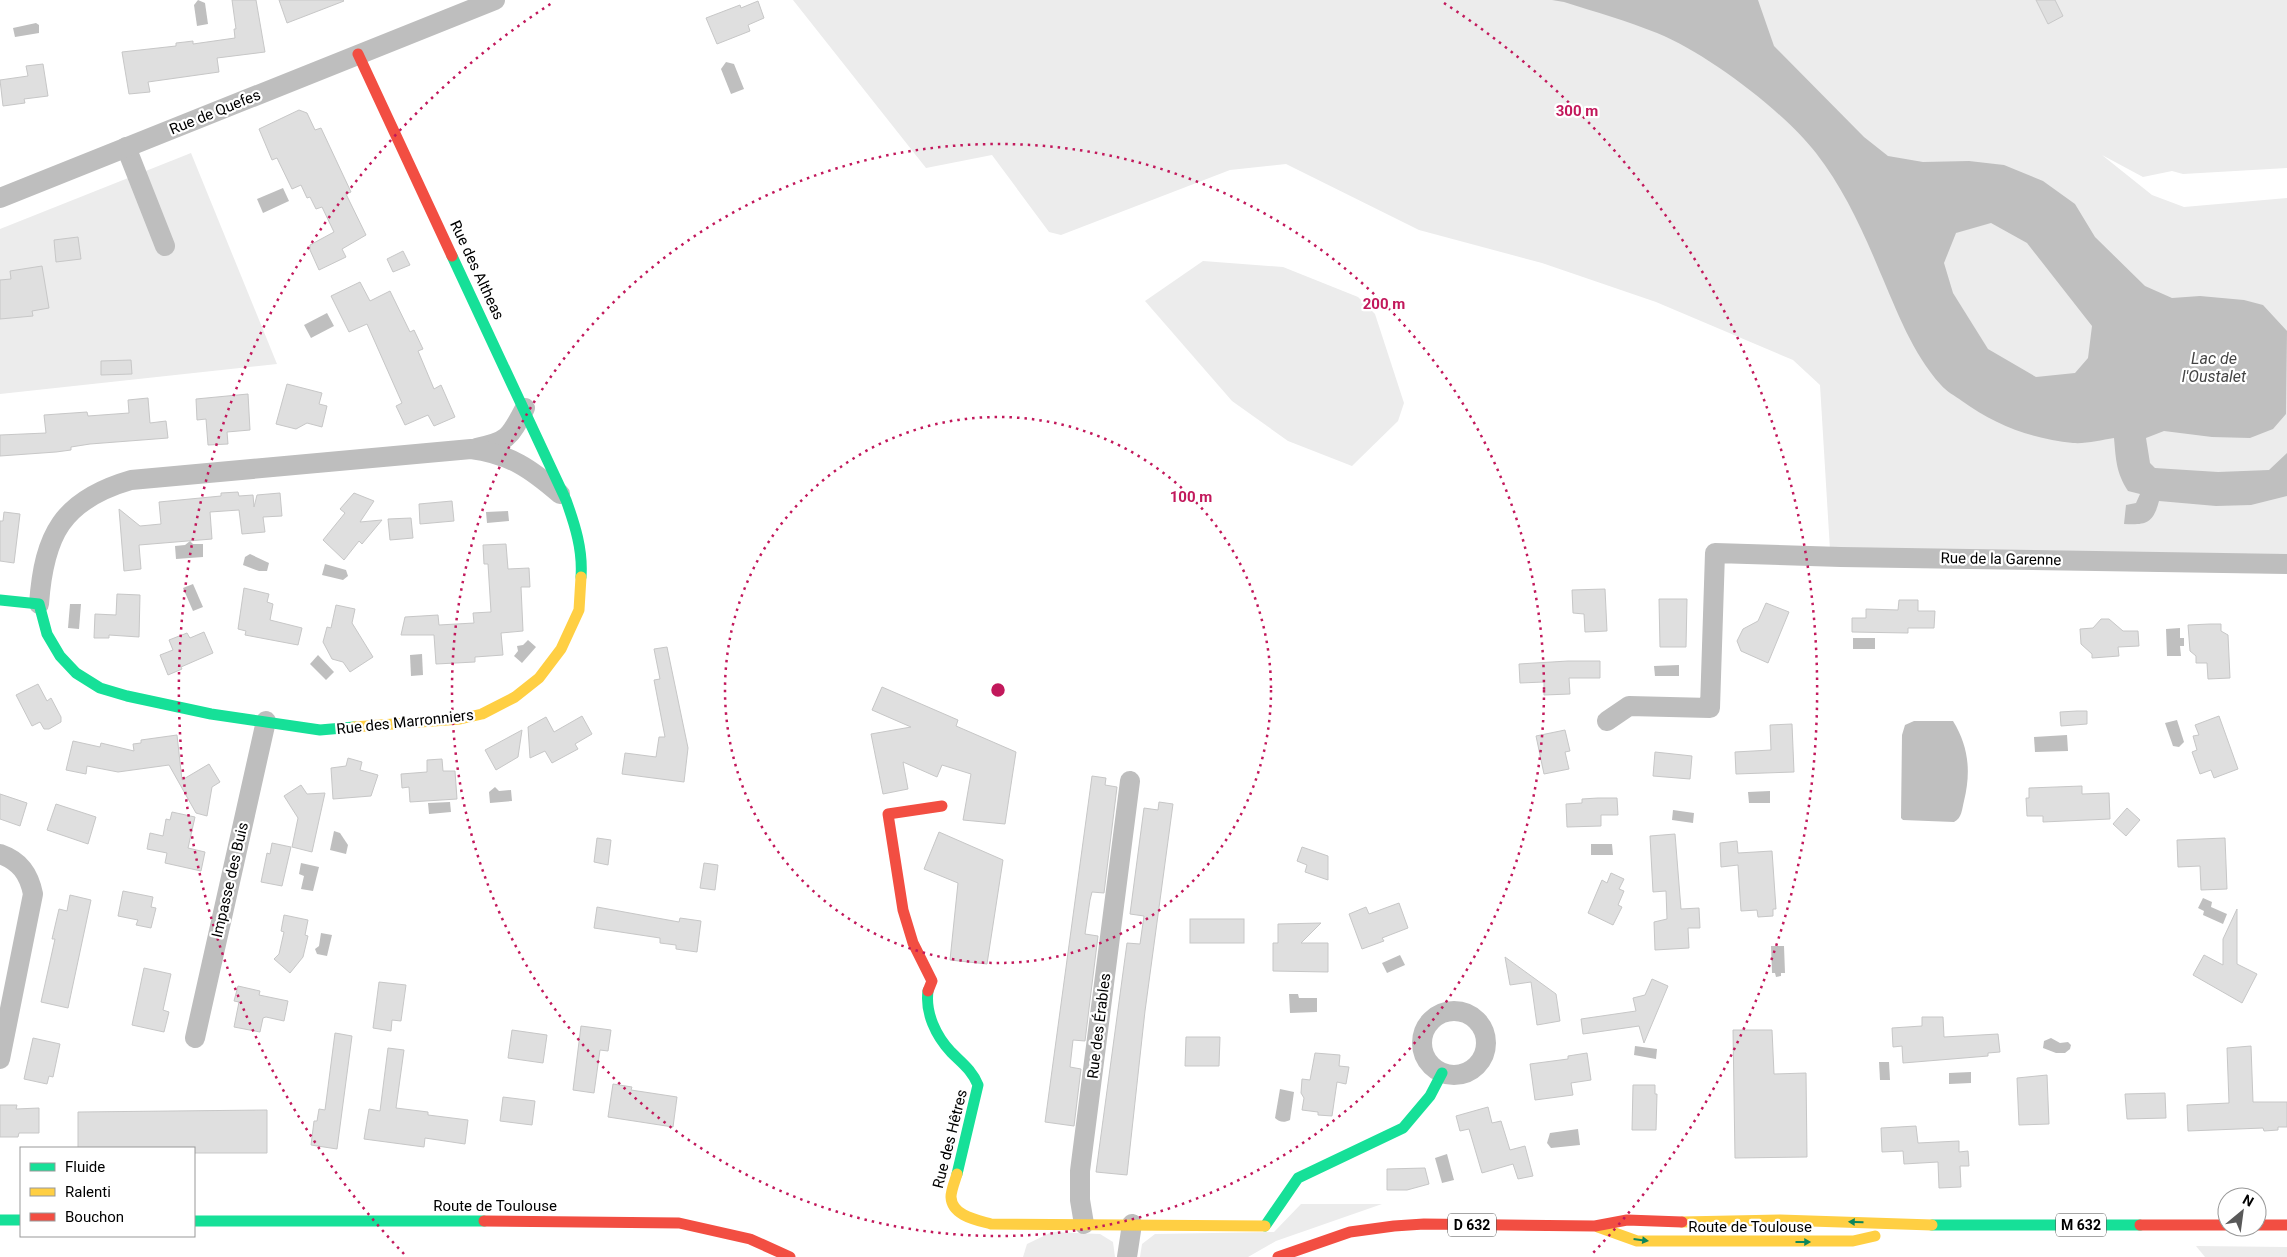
<svg xmlns="http://www.w3.org/2000/svg" width="2287" height="1257" font-family="Roboto,sans-serif">
	<rect width="100%" height="100%" fill="#fff"/>
	<g fill="#ececec">
		<polygon points="793,0 2287,0 2287,168 2183,174 2172,171 2143,177 2102,155 2152,195 2184,207 2287,198 2287,558 1830,550 1820,385 1793,360 1656,302 1542,263 1419,230 1286,164 1230,170 1061,235 1049,232 992,155 926,168"/>
		<polygon points="191,153 277,364 0,394 0,229"/>
		<polygon points="1203,261 1283,267 1358,297 1375,314 1404,403 1398,421 1352,466 1288,441 1232,401 1145,301"/>
		<polygon points="1301,1204 1382,1204 1276,1241 1248,1257 1140,1257 1142,1244 1155,1234 1274,1232"/>
		<polygon points="1052,1232 1100,1234 1113,1242 1115,1257 1023,1257 1027,1244"/>
		<polygon points="2196,1246 2287,1247 2287,1257 2205,1257"/>
	</g>
	<g fill="#bfbfbf" fill-rule="evenodd">
		<polygon points="198,0 205,3 208,24 197,26 194,5"/>
		<path d="M1552,0h206l16,46 90,91 24,19 35,6 46,-1 35,4 39,16 32,23 20,33 50,49 27,12 28,-2 44,4 19,5 24,26 -1,83 -13,15 -23,9 -38,-1 -48,-6 -18,7 4,25 5,5 63,4 51,-2 18,-17v43l-36,9 -35,1 -57,-5c-6,23 -13,24 -35,23l2,-19 10,-2 4,-9 -12,-3c-12,-19 -12,-31 -14,-53 -13,2 -28,6 -41,5 -41,-4 -78,-18 -111,-42 -7,-5 -16,-10 -21,-16 -29,-32 -44,-74 -61,-113 -17,-41 -36,-83 -64,-119 -34,-43 -108,-99 -159,-120 -30,-12 -61,-21 -93,-31zM1991,223l36,20 65,83 -4,32 -13,15 -39,4 -48,-28 -35,-56 -9,-30 12,-30z"/>
		<polygon points="36,23 39,25 39,33 15,37 13,28"/>
		<polygon points="726,62 734,64 744,89 731,94 721,69"/>
		<polygon points="283,188 289,201 263,213 257,199"/>
		<polygon points="327,313 334,326 311,338 304,325"/>
		<polygon points="508,511 509,521 487,523 486,512"/>
		<polygon points="190,541 193,544 203,544 203,557 176,559 175,546 185,545"/>
		<polygon points="250,554 269,563 267,571 259,571 243,565 245,557"/>
		<polygon points="325,564 346,570 348,576 343,580 322,575"/>
		<polygon points="193,584 203,607 193,611 183,588"/>
		<polygon points="70,604 81,604 79,629 68,628"/>
		<polygon points="2180,628 2180,638 2184,638 2184,646 2180,646 2181,656 2167,656 2166,629"/>
		<rect x="1853" y="638" width="22" height="11"/>
		<polygon points="528,640 536,647 522,663 514,656 518,651 517,646 523,645"/>
		<polygon points="422,654 423,675 411,676 410,655"/>
		<polygon points="318,655 334,672 326,680 310,664"/>
		<polygon points="1679,665 1679,676 1655,676 1654,666"/>
		<polygon points="2177,720 2184,742 2179,747 2173,746 2165,723"/>
		<path d="M1914,721h39c16,26 18,51 11,80 -2,8 -2,17 -10,21l-51,-2 -2,-2 1,-83 3,-10z"/>
		<polygon points="2067,735 2068,751 2035,752 2034,737"/>
		<polygon points="495,787 499,791 511,790 512,801 490,803 489,792"/>
		<polygon points="1770,791 1770,803 1749,803 1748,792"/>
		<polygon points="450,802 451,812 429,814 428,803"/>
		<polygon points="1673,810 1694,813 1693,823 1672,820"/>
		<polygon points="334,831 340,833 348,845 346,854 330,850"/>
		<polygon points="1591,844 1612,844 1613,855 1591,855"/>
		<polygon points="301,863 319,867 313,891 301,889 304,876 299,874"/>
		<polygon points="2203,898 2212,902 2211,907 2227,914 2223,924 2203,915 2204,911 2198,908"/>
		<polygon points="321,933 332,935 327,956 317,954 315,949 319,946"/>
		<polygon points="1771,946 1784,946 1785,973 1781,973 1781,976 1776,977 1775,973 1772,973"/>
		<polygon points="1400,955 1405,965 1387,973 1382,963"/>
		<polygon points="1289,994 1298,994 1299,998 1317,998 1317,1012 1290,1013"/>
		<polygon points="2051,1038 2060,1043 2068,1042 2071,1045 2070,1049 2065,1053 2056,1053 2043,1048 2044,1041"/>
		<polygon points="1635,1046 1657,1049 1656,1059 1634,1055"/>
		<polygon points="1879,1062 1889,1062 1890,1080 1880,1080"/>
		<polygon points="1971,1072 1971,1083 1949,1084 1949,1073"/>
		<path d="M1280,1089l14,3 -4,28c-6,3 -11,2 -15,-2z"/>
		<polygon points="1578,1129 1580,1145 1551,1148 1547,1143 1550,1133"/>
		<polygon points="1447,1154 1454,1180 1442,1183 1435,1158"/>
	</g>
	<g fill="#dfdfdf" stroke="#c7c7c7">
		<polygon points="232,0 256,0 265,52 217,58 219,72 148,82 150,92 129,94 122,52 176,46 176,43 185,42 193,41 193,44 235,38 234,29 236,29"/>
		<polygon points="279,0 343,0 344,1 287,23"/>
		<polygon points="2036,0 2055,0 2063,16 2048,24"/>
		<polygon points="758,1 764,18 748,25 750,31 717,44 706,18 740,5 741,8"/>
		<polygon points="43,64 48,96 24,99 25,103 3,106 0,80 28,76 26,66"/>
		<polygon points="299,110 307,113 315,130 321,128 351,192 346,194 366,235 342,249 346,257 319,270 310,250 310,245 334,232 322,207 316,209 310,197 307,198 301,185 292,189 277,158 272,160 259,129"/>
		<polygon points="78,237 81,259 56,262 54,240"/>
		<polygon points="403,251 410,265 393,272 387,259"/>
		<polygon points="42,266 49,308 32,311 33,316 0,319 0,280 11,279 10,271"/>
		<polygon points="360,282 370,301 390,291 410,332 414,330 423,349 418,351 434,389 441,385 455,417 434,426 428,415 405,425 396,406 402,403 367,324 349,332 331,296"/>
		<polygon points="131,360 132,374 101,375 101,361"/>
		<polygon points="287,384 322,393 319,404 327,406 322,427 307,423 296,429 276,424"/>
		<polygon points="248,394 250,430 227,432 228,444 208,445 206,419 197,420 196,399"/>
		<polygon points="148,398 150,423 166,421 168,438 90,444 71,447 71,450 56,452 0,456 0,435 46,433 44,415 87,412 88,416 129,413 128,400"/>
		<polygon points="238,492 239,496 253,495 254,507 257,495 280,493 282,516 263,517 265,532 242,534 239,510 210,512 212,539 139,545 141,569 124,571 119,509 140,526 161,524 159,502 221,496 221,493"/>
		<polygon points="354,493 374,501 360,522 382,520 362,544 359,541 344,560 323,540 345,513 340,509"/>
		<polygon points="452,501 454,521 420,524 419,504"/>
		<polygon points="4,512 20,514 14,563 0,561 0,521 3,521"/>
		<polygon points="411,518 413,538 390,540 388,519"/>
		<polygon points="506,544 508,569 529,568 530,587 521,587 523,631 501,633 503,655 475,657 475,662 436,664 434,635 401,635 405,617 438,615 439,625 474,623 473,613 491,612 488,564 484,564 483,545"/>
		<polygon points="244,588 269,594 267,602 273,604 270,620 302,628 298,645 245,635 246,631 238,629"/>
		<polygon points="1605,589 1607,631 1585,632 1584,614 1573,613 1572,590"/>
		<polygon points="117,594 140,595 139,637 109,635 109,638 94,638 95,614 116,615"/>
		<polygon points="1659,599 1687,599 1686,647 1660,647"/>
		<polygon points="1899,600 1918,600 1918,611 1935,611 1934,628 1908,628 1908,633 1852,632 1852,618 1866,618 1866,609 1898,610"/>
		<polygon points="1766,603 1789,612 1768,663 1741,651 1737,641 1743,629 1758,621"/>
		<polygon points="336,605 355,609 352,623 373,657 350,672 343,662 332,659 323,642 327,627 331,628"/>
		<polygon points="2101,619 2109,619 2123,631 2138,631 2139,646 2118,647 2119,656 2092,658 2092,654 2081,644 2080,629 2093,628"/>
		<polygon points="2210,624 2221,624 2221,631 2228,635 2230,678 2208,679 2207,663 2196,663 2196,656 2190,651 2188,625"/>
		<polygon points="204,632 213,653 181,667 182,669 168,675 160,655 173,650 169,640 187,633 190,638"/>
		<polygon points="667,647 688,748 684,782 622,774 625,753 656,757 659,737 665,737 654,680 660,679 654,649"/>
		<polygon points="1568,661 1600,661 1600,678 1569,678 1570,694 1544,695 1544,682 1520,683 1519,664"/>
		<polygon points="38,684 47,701 51,698 61,717 61,722 49,729 44,729 40,722 32,726 16,695"/>
		<polygon points="882,687 958,720 956,726 1016,752 1005,824 963,820 971,774 942,765 937,777 903,762 908,789 883,794 871,734 911,727 872,710"/>
		<polygon points="2077,711 2087,711 2087,724 2061,726 2060,712"/>
		<polygon points="582,716 592,734 575,744 578,749 552,763 545,751 530,758 528,727 546,717 554,732"/>
		<polygon points="2219,716 2238,769 2214,778 2211,770 2200,774 2192,752 2197,750 2193,736 2199,735 2195,725"/>
		<polygon points="1792,724 1794,772 1736,774 1735,752 1771,750 1770,725"/>
		<polygon points="522,730 518,757 496,770 485,750"/>
		<polygon points="1565,730 1570,751 1565,752 1569,769 1544,774 1536,736"/>
		<polygon points="177,735 182,780 209,764 220,782 212,787 207,816 196,813 169,765 118,772 87,766 86,774 66,770 73,741 100,747 101,743 134,751 133,744 141,743 141,740"/>
		<polygon points="1655,752 1692,756 1690,779 1653,776"/>
		<polygon points="348,758 362,762 360,770 378,775 371,796 333,799 331,768 346,766"/>
		<polygon points="442,759 443,771 455,771 457,799 410,802 409,787 402,788 401,774 427,772 427,760"/>
		<polygon points="1092,776 1106,778 1105,785 1117,787 1104,893 1092,892 1090,900 1085,934 1098,936 1085,1041 1073,1040 1070,1067 1081,1069 1074,1126 1045,1122"/>
		<polygon points="301,785 307,794 325,793 312,852 292,847 298,818 284,796"/>
		<polygon points="2082,786 2082,794 2109,793 2110,819 2043,822 2043,816 2027,816 2026,798 2029,798 2029,788"/>
		<polygon points="0,794 27,803 20,826 0,819"/>
		<polygon points="1598,798 1617,798 1618,815 1601,815 1601,826 1567,827 1566,804 1582,803 1582,799"/>
		<polygon points="1159,802 1173,804 1145,1011 1127,1175 1096,1172 1127,943 1140,944 1144,916 1130,914 1144,808 1158,810"/>
		<polygon points="56,804 96,817 88,844 47,830"/>
		<polygon points="2127,808 2140,820 2126,836 2113,824"/>
		<polygon points="172,812 195,817 188,848 205,852 201,871 165,863 167,853 147,849 150,833 163,836 166,819 170,820"/>
		<polygon points="939,832 1003,860 987,964 950,960 958,883 924,869"/>
		<polygon points="1675,834 1681,909 1699,908 1700,928 1688,928 1689,948 1655,950 1654,922 1667,919 1666,891 1653,892 1650,836"/>
		<polygon points="597,838 611,840 608,865 594,862"/>
		<polygon points="2225,838 2227,889 2201,890 2200,866 2178,867 2177,840"/>
		<polygon points="1737,841 1738,853 1772,851 1776,909 1773,909 1773,916 1758,917 1757,910 1741,911 1738,865 1721,867 1720,843"/>
		<polygon points="272,843 291,847 282,886 261,882 267,853 270,854"/>
		<polygon points="1302,847 1328,856 1328,880 1305,872 1307,865 1297,861"/>
		<polygon points="704,863 718,865 715,890 700,888"/>
		<polygon points="1611,873 1624,879 1619,889 1624,891 1618,905 1622,907 1613,925 1588,913 1602,880 1607,883"/>
		<polygon points="123,891 153,897 151,907 156,908 151,928 136,925 138,920 118,916"/>
		<polygon points="70,895 91,900 68,1008 41,1002 55,939 52,939 59,909 67,911"/>
		<polygon points="1399,903 1408,928 1382,938 1384,941 1362,949 1349,914 1366,907 1369,914"/>
		<polygon points="597,907 679,922 680,918 701,921 697,952 676,949 676,945 660,943 660,938 594,928"/>
		<polygon points="2237,909 2237,964 2257,974 2242,1003 2193,975 2204,955 2223,965 2223,939"/>
		<polygon points="284,915 308,920 305,935 308,936 303,957 290,973 274,959 279,954 284,932 281,931"/>
		<rect x="1190" y="919" width="54" height="24"/>
		<polygon points="1321,923 1301,943 1328,943 1328,972 1273,971 1273,943 1278,943 1278,924"/>
		<polygon points="1505,957 1556,994 1560,1021 1537,1025 1531,982 1510,985"/>
		<polygon points="144,968 171,974 163,1010 169,1012 164,1032 132,1025"/>
		<polygon points="1652,979 1668,986 1644,1043 1639,1026 1583,1034 1581,1019 1636,1011 1633,998 1645,995"/>
		<polygon points="379,982 406,985 401,1021 392,1020 391,1031 373,1028"/>
		<polygon points="238,986 260,991 259,995 288,1001 284,1021 266,1017 263,1018 260,1032 234,1027 239,1002 234,1001"/>
		<polygon points="1922,1017 1943,1017 1944,1037 1998,1034 2000,1052 1988,1053 1988,1056 1903,1063 1902,1046 1893,1047 1892,1028 1922,1026"/>
		<polygon points="581,1026 611,1030 608,1051 600,1050 594,1093 573,1090"/>
		<polygon points="512,1030 547,1035 543,1063 508,1058"/>
		<polygon points="1733,1030 1772,1030 1774,1074 1806,1073 1807,1157 1735,1158"/>
		<polygon points="335,1033 352,1036 337,1149 311,1145 314,1121 317,1121 319,1109 325,1110"/>
		<polygon points="1186,1037 1220,1037 1219,1066 1185,1066"/>
		<polygon points="33,1038 60,1044 53,1077 49,1076 47,1084 24,1079"/>
		<polygon points="2251,1046 2253,1102 2287,1102 2287,1127 2278,1127 2278,1130 2264,1131 2263,1128 2188,1131 2187,1105 2229,1103 2227,1048"/>
		<polygon points="388,1048 404,1050 396,1108 428,1112 428,1115 468,1120 465,1144 425,1138 424,1147 364,1139 369,1109 380,1111"/>
		<polygon points="1315,1053 1340,1055 1339,1066 1349,1067 1346,1084 1337,1082 1332,1116 1318,1115 1318,1112 1302,1110 1304,1098 1301,1093 1302,1079 1310,1080"/>
		<polygon points="1587,1053 1591,1080 1571,1083 1573,1095 1535,1100 1530,1064 1568,1059 1568,1056"/>
		<polygon points="2047,1075 2049,1124 2019,1125 2017,1078"/>
		<polygon points="613,1084 632,1087 631,1090 677,1097 673,1127 608,1117"/>
		<polygon points="1633,1085 1655,1085 1655,1094 1657,1094 1656,1130 1632,1130"/>
		<polygon points="2165,1093 2166,1118 2127,1119 2125,1094"/>
		<polygon points="503,1097 535,1101 532,1125 500,1121"/>
		<polygon points="0,1105 17,1105 16,1109 39,1108 39,1133 19,1133 18,1137 0,1137"/>
		<polygon points="1488,1107 1492,1123 1501,1121 1510,1150 1525,1146 1533,1176 1518,1179 1513,1164 1482,1173 1469,1129 1460,1131 1456,1116"/>
		<polygon points="267,1110 267,1153 194,1153 194,1148 78,1148 78,1112"/>
		<polygon points="1916,1126 1918,1143 1959,1141 1959,1152 1968,1151 1969,1166 1960,1166 1961,1187 1939,1188 1938,1162 1904,1164 1903,1151 1882,1152 1881,1128"/>
		<polygon points="1425,1168 1429,1184 1407,1190 1387,1190 1387,1169"/>
	</g>
	<g fill="none" stroke-linecap="round" stroke-linejoin="round">
		<g stroke="#bebebe" stroke-width="20">
			<polyline points="126,147 165,246"/>
			<polyline points="0,198 495,0"/>
			<path d="M476,448c32,-6 34,-11 49,-40"/>
			<path d="M39,604c5,-69 23,-104 92,-124l340,-31c39,5 60,20 89,45"/>
			<polyline points="1607,721 1629,706 1710,708 1715,553 1841,557 2287,564"/>
			<path d="M0,854c20,7 29,20 33,40l-33,165"/>
			<circle cx="1454" cy="1043" r="32"/>
			<polyline points="195,1038 266,721"/>
			<polyline points="1084,1224 1080,1200 1080,1171 1130,781"/>
			<polyline points="1127,1257 1132,1224"/>
		</g>
		<g stroke="#16e098" stroke-width="11">
			<path d="M452,256l114,244c9,25 17,50 15,77"/>
			<polyline points="0,600 39,604 47,634 60,656 76,673 100,688 127,696 211,714 320,730 354,727"/>
			<path d="M928,991c-3,22 8,45 23,61 11,11 21,18 27,33l-21,89"/>
			<polyline points="0,1220 21,1220"/>
			<polyline points="194,1221 484,1221"/>
			<polyline points="1932,1225 2140,1225"/>
			<polyline points="1265,1226 1298,1178 1403,1128 1430,1096 1442,1073"/>
		</g>
		<g stroke="#ffcf43" stroke-width="11">
			<polyline points="354,727 460,719 482,714 515,697 539,678 561,649 579,610 581,577"/>
			<path d="M957,1174c-2,7 -6,16 -6,23 1,19 26,23 40,27l274,2"/>
			<polyline points="1682,1222 1780,1220 1932,1225"/>
			<polyline points="1598,1227 1637,1241 1853,1241 1875,1236"/>
		</g>
		<g stroke="#f24e42" stroke-width="11">
			<polyline points="358,54 452,256"/>
			<polyline points="928,991 932,981 913,943 903,910 888,814 942,806"/>
			<polyline points="484,1221 679,1223 750,1239 790,1257"/>
			<polyline points="2140,1225 2227,1225"/>
			<polyline points="2257,1225 2287,1225"/>
			<polyline points="1278,1257 1350,1232 1394,1226 1424,1224 1595,1226 1627,1220 1682,1222"/>
		</g>
	</g>
	<defs><path id="oneway-solid" d="M-6-.8H1V-3.2L6.5 0L1 3.2V.8H-6Z" transform="scale(1.25)"/></defs>
	<g fill="#0d865b">
		<use href="#oneway-solid" transform="translate(1856 1222) rotate(-178)"/>
		<use href="#oneway-solid" transform="translate(1641 1240) rotate(7)"/>
		<use href="#oneway-solid" transform="translate(1803 1242)"/>
	</g>
	<g fill="none" stroke="#c2185b" stroke-width="2.5" stroke-dasharray="2.5 5">
		<circle cx="998" cy="690" r="273"/>
		<circle cx="998" cy="690" r="546"/>
		<path d="M404 1254A819 819 0 0 1 552 3M1444 3A819 819 0 0 1 1592 1254"/>
	</g>
	<g text-anchor="middle" stroke-width="4.5" stroke-linejoin="round" paint-order="stroke">
		<g fill="#fff" stroke="#4c4c4c" stroke-width="1">
			<rect x="1448" y="1213.5" width="48" height="23" rx="4"/>
			<rect x="2056" y="1213.5" width="50" height="23" rx="4"/>
		</g>
		<g font-size="14" font-weight="bold" fill="#000">
			<text x="1472" y="1230">D 632</text>
			<text x="2081" y="1230">M 632</text>
		</g>
		<g font-size="15" fill="#000" stroke="#fff">
			<text transform="translate(215 112) rotate(-22)" y="5">Rue de Quefes</text>
			<text transform="translate(477 270) rotate(65)" y="5">Rue des Altheas</text>
			<text transform="translate(2001 559) rotate(1)" y="5">Rue de la Garenne</text>
			<text transform="translate(405 722) rotate(-6)" y="5">Rue des Marronniers</text>
			<text transform="translate(230 880) rotate(-77)" y="5">Impasse des Buis</text>
			<text transform="translate(1099 1026) rotate(-83)" y="5">Rue des Érables</text>
			<text transform="translate(950 1139) rotate(-76)" y="5">Rue des Hêtres</text>
			<text x="495" y="1211">Route de Toulouse</text>
			<text x="1750" y="1232">Route de Toulouse</text>
		</g>
		<g font-size="16" font-style="italic" fill="#444" stroke="#fff">
			<text x="2214" y="364">Lac de<tspan x="2214" dy="18">l'Oustalet</tspan></text>
		</g>
	</g>
	<circle cx="998" cy="690" r="8" fill="#c2185b" stroke="#fff" stroke-width="2.5"/>
	<g font-size="15" text-anchor="middle" font-weight="bold" fill="#c2185b" stroke="#fff" stroke-width="4.5" stroke-linejoin="round" paint-order="stroke">
		<text x="1577" y="116">300 m</text>
		<text x="1384" y="309">200 m</text>
		<text x="1191" y="502">100 m</text>
	</g>
	<rect x="20" y="1147" width="175" height="90" fill="#ffffff" stroke="#999999"/>
	<rect x="30" y="1163" width="25" height="8" fill="#16e098" stroke="#999999"/>
	<text x="65" y="1172" font-size="15" fill="#000000">Fluide</text>
	<rect x="30" y="1188" width="25" height="8" fill="#ffcf43" stroke="#999999"/>
	<text x="65" y="1197" font-size="15" fill="#000000">Ralenti</text>
	<rect x="30" y="1213" width="25" height="8" fill="#f24e42" stroke="#999999"/>
	<text x="65" y="1222" font-size="15" fill="#000000">Bouchon</text>
	<g transform="translate(2242 1212) rotate(29)"><circle r="24" fill="#ffffff" stroke="#999999"/>
	<path d="M0-4L9 19L0 12L-9 19Z" fill="#595959"/>
	<text y="-8" font-size="14" font-weight="bold" text-anchor="middle" fill="#000000">N</text>
	</g>
</svg>
